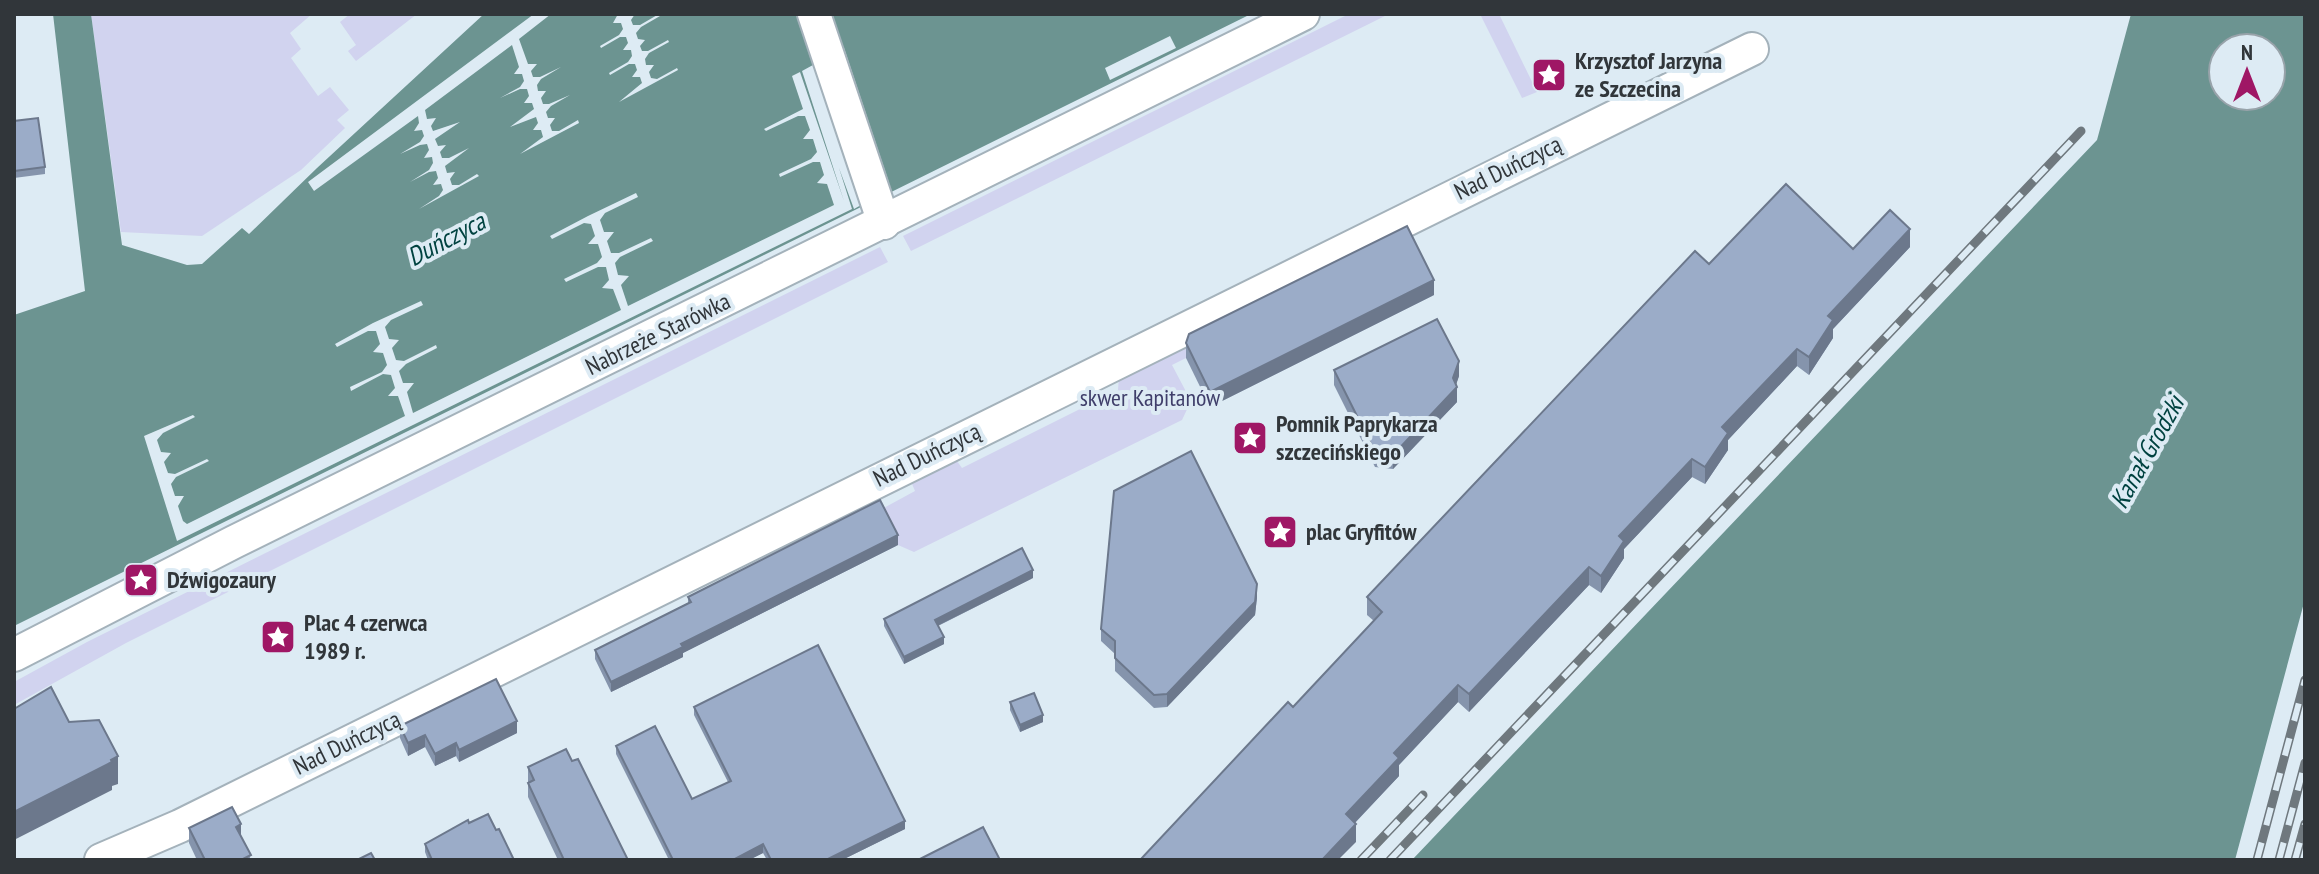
<svg xmlns="http://www.w3.org/2000/svg" width="2319" height="874" font-family="'PT Sans Narrow',sans-serif">
	<rect width="100%" height="100%" fill="#ddebf4"/>
	<g fill="#d1d3ef">
		<polygon points="91,14 312,14 290,33 301,49 291,58 318,96 330,87 349,110 337,120 345,128 301,170 202,236 121,232"/>
		<polygon points="350,14 417,14 356,61 348,51 356,45 340,22"/>
		<polygon points="1349,14 1389,14 911,251 903,236"/>
		<polygon points="1480,14 1499,14 1537,92 1522,98"/>
		<polygon points="880,247 888,262 126,643 14,705 14,682 87,642"/>
		<polygon points="1189,340 1186,358 1172,365 1191,401 1182,420 914,552 898,545 880,510 915,491 910,479 954,457 962,468 1118,390 1119,376"/>
	</g>
	<g fill="#6c9491" fill-rule="evenodd">
		<polygon points="53,14 91,14 122,245 187,265 202,264 242,228 249,234 317,168 484,14 1251,14 14,626 14,315 85,291"/>
		<path d="M2131,14h174v585l-70,261h-823l685,-720zM2271,48v48h-48v-48z"/>
	</g>
	<g fill="#ddebf4">
		<polygon points="534,14 551,14 519,39 528,64 537,64 531,71 533,77 540,77 561,67 541,79 537,85 538,91 546,91 541,98 543,104 549,104 570,95 551,106 546,112 548,118 555,118 550,125 552,131 559,131 578,120 579,123 520,154 543,137 541,130 533,130 538,123 536,117 510,127 534,109 532,103 524,103 529,96 527,89 520,89 500,98 520,87 524,81 522,74 514,74 519,67 512,45 425,110 427,119 436,118 431,126 433,131 460,122 435,139 438,146 446,145 440,152 442,158 449,158 469,148 445,166 447,173 455,172 450,179 452,185 459,185 477,174 479,176 419,209 439,196 443,190 441,184 433,185 438,178 436,171 429,172 410,182 429,170 433,163 432,157 424,158 429,150 427,144 420,145 400,154 420,142 424,136 422,130 414,131 419,123 418,116 314,191 308,182"/>
		<polygon points="618,14 635,14 631,20 633,25 640,25 659,14 660,16 641,27 636,33 638,39 645,40 640,46 642,51 648,51 668,40 669,42 649,53 645,59 646,65 654,65 649,72 651,78 657,79 677,68 678,70 619,102 642,83 640,77 632,77 637,70 635,64 629,64 610,75 609,73 628,62 632,56 631,50 623,50 628,43 626,37 620,37 601,48 600,46 619,35 623,29 621,23 613,23"/>
		<polygon points="1170,36 1176,48 1110,80 1105,68"/>
		<polygon points="844,48 889,183 888,190 854,209 839,168 852,209 177,541 144,436 193,415 195,417 163,433 157,440 161,452 171,453 164,462 168,473 175,474 207,459 209,461 176,477 171,484 175,496 184,496 178,506 183,521 187,524 405,416 398,396 388,396 395,388 391,375 383,374 351,391 350,387 382,372 387,365 383,353 373,352 380,344 376,331 368,331 337,347 335,344 373,323 421,301 423,305 391,320 385,327 389,339 399,340 392,348 396,360 404,361 436,345 437,348 406,364 399,371 403,383 414,383 407,392 413,413 621,310 613,289 602,288 609,280 606,267 598,267 566,282 564,279 597,263 602,257 598,244 588,244 595,236 591,224 584,223 552,239 550,236 588,216 636,193 638,197 605,213 600,220 604,232 614,232 607,241 611,253 619,253 651,238 653,241 620,257 615,263 618,275 629,276 621,285 628,306 834,205 827,184 817,183 824,175 820,162 813,162 780,177 779,174 811,159 817,152 813,139 803,139 810,130 805,116 798,116 766,131 764,129 803,109 792,76 800,72 844,201 802,71"/>
	</g>
	<g fill="none" stroke-linecap="round" stroke-linejoin="round">
		<g stroke="#a4b2bb" stroke-width="36">
			<g id="minor">
				<polyline points="814,14 884,223"/>
				<polyline points="14,655 234,542 1303,14"/>
				<polyline points="101,860 180,826 1752,49"/>
			</g>
		</g>
		<use href="#minor" stroke="#fff" stroke-width="32"/>
		<g stroke="#6f787e" stroke-width="9">
			<g id="rail">
				<polyline points="1361,860 1423,795"/>
				<polyline points="1390,860 2081,131"/>
				<polyline points="2257,860 2305,680"/>
				<polyline points="2279,860 2305,763"/>
				<polyline points="2295,860 2305,824"/>
			</g>
		</g>
		<use href="#rail" stroke="#ddebf4" stroke-width="6" stroke-dasharray="18" stroke-linecap="butt"/>
	</g>
	<g fill="#8594ac">
		<polygon points="14,121 45,167 45,174 14,178"/>
		<polygon points="1910,247 1833,329 1833,338 1809,375 1797,366 1728,440 1728,450 1705,484 1692,477 1624,549 1624,558 1601,593 1589,585 1469,712 1458,702 1399,765 1399,776 1355,823 1356,842 1293,707 1374,621 1367,615 1367,597 1709,264 1853,249"/>
		<polygon points="1434,295 1210,407 1186,358 1186,343"/>
		<polygon points="1334,370 1459,376 1456,384 1457,402 1393,469 1375,467 1334,385"/>
		<polygon points="898,545 683,653 683,657 611,692 595,659 595,650 688,603 688,597"/>
		<polygon points="1033,578 938,626 944,644 904,664 884,626 884,619"/>
		<polygon points="1257,597 1255,615 1167,707 1154,708 1115,671 1115,654 1101,641 1101,629"/>
		<polygon points="1010,702 1043,722 1020,732 1010,710"/>
		<polygon points="694,707 905,829 842,860 767,860 763,853 749,860 669,860 616,754 616,746 692,799 728,782 694,715"/>
		<polygon points="400,726 517,733 459,762 456,756 435,766 425,747 408,756 400,738"/>
		<polygon points="572,761 628,860 558,860 528,797 528,767"/>
		<polygon points="469,823 496,830 514,860 428,860 425,852 425,844"/>
		<polygon points="189,828 241,837 251,860 197,860 189,843"/>
	</g>
	<g fill="#6c788c">
		<polygon points="1910,229 1910,247 1833,329 1833,338 1809,375 1809,357 1828,316"/>
		<polygon points="1434,280 1434,295 1210,407 1210,392"/>
		<polygon points="1797,349 1797,366 1728,440 1728,450 1705,484 1705,467 1722,427"/>
		<polygon points="1459,361 1459,376 1454,391 1457,387 1457,402 1393,469 1393,455 1453,378"/>
		<polygon points="1692,459 1692,477 1624,549 1624,558 1601,593 1601,576 1619,536"/>
		<polygon points="898,535 898,545 683,653 683,657 611,692 611,682 681,644"/>
		<polygon points="1589,567 1589,585 1469,712 1469,694"/>
		<polygon points="1033,570 1033,578 935,627 935,620"/>
		<polygon points="1257,584 1257,597 1255,615 1167,707 1167,694"/>
		<polygon points="944,637 944,644 904,664 904,657"/>
		<polygon points="1458,685 1458,702 1399,765 1399,776 1346,832 1346,814 1394,753"/>
		<polygon points="1043,715 1043,722 1020,732 1020,725"/>
		<polygon points="517,721 517,733 459,762 459,750"/>
		<polygon points="425,735 425,747 408,756 408,743"/>
		<polygon points="456,743 456,756 435,766 435,754"/>
		<polygon points="118,756 118,784 112,786 112,790 14,840 14,812"/>
		<polygon points="905,821 905,829 842,860 826,860"/>
		<polygon points="241,824 241,839 236,827"/>
		<polygon points="1356,824 1356,842 1338,860 1322,860"/>
		<polygon points="763,844 763,853 749,860 733,860"/>
	</g>
	<g fill="#9bacc8" stroke="#6c788c" stroke-width="2">
		<polygon points="38,118 45,167 14,171 14,121"/>
		<polygon points="1786,184 1853,249 1890,210 1910,229 1828,316 1833,320 1809,357 1797,349 1722,427 1728,433 1705,467 1692,459 1619,536 1624,541 1601,576 1589,567 1469,694 1458,685 1394,753 1399,758 1346,814 1356,824 1322,860 1140,860 1288,702 1293,707 1382,612 1367,597 1695,251 1709,264"/>
		<polygon points="1407,226 1434,280 1210,392 1186,343 1189,334"/>
		<polygon points="1437,319 1459,361 1453,378 1457,387 1393,455 1375,452 1334,370"/>
		<polygon points="1191,451 1257,584 1255,602 1167,694 1154,695 1115,658 1115,641 1101,629 1114,491"/>
		<polygon points="880,500 898,535 681,644 683,647 611,682 595,650 691,602 688,597"/>
		<polygon points="1022,548 1033,570 935,620 944,637 904,657 884,619"/>
		<polygon points="818,645 905,821 826,860 771,860 763,844 733,860 673,860 616,746 655,726 692,799 731,781 694,707"/>
		<polygon points="496,679 517,721 459,750 456,743 435,754 425,735 408,743 400,726"/>
		<polygon points="51,687 69,722 99,720 118,756 111,760 112,762 14,812 14,709"/>
		<polygon points="1034,693 1043,715 1020,725 1010,702"/>
		<polygon points="566,749 572,761 578,759 628,860 564,860 528,783 534,780 528,767"/>
		<polygon points="232,807 241,824 236,827 251,855 241,860 205,860 189,828"/>
		<polygon points="488,814 496,830 499,829 514,860 432,860 425,844 468,820 469,823"/>
		<polygon points="983,827 1000,860 918,860"/>
		<polygon points="371,853 375,860 357,860"/>
	</g>
	<defs>
		<g id="sight-square" transform="scale(1.8)"><rect x="-9" y="-9" width="18" height="18" rx="4" fill="#9f1765" stroke="#ddebf4"/><path d="M0-6L1.8-2.2L6-1.7L2.9 1.2L3.7 5.4L0 3.3L-3.7 5.4L-2.9 1.2L-6-1.7L-1.8-2.2Z" fill="#fff"/></g>
	</defs>
	<g fill-rule="evenodd">
		<use href="#sight-square" x="1549" y="75"/>
		<use href="#sight-square" x="1250" y="438"/>
		<use href="#sight-square" x="1280" y="532"/>
		<use href="#sight-square" x="141" y="580"/>
		<use href="#sight-square" x="278" y="637"/>
	</g>
	<g text-anchor="middle" stroke-width="8" stroke-linejoin="round" paint-order="stroke">
		<g font-size="24" font-weight="bold" fill="#31363a" stroke="#ddebf4" text-anchor="start">
			<text x="1575" y="69">Krzysztof Jarzyna<tspan x="1575" dy="28">ze Szczecina</tspan></text>
			<text x="1276" y="432">Pomnik Paprykarza<tspan x="1276" dy="28">szczecińskiego</tspan></text>
			<text x="1306" y="540">plac Gryfitów</text>
			<text x="167" y="588">Dźwigozaury</text>
			<text x="304" y="631">Plac 4 czerwca<tspan x="304" dy="28">1989 r.</tspan></text>
		</g>
		<g font-size="24" fill="#31363a" stroke="#ddebf4">
			<text transform="translate(1508 168) rotate(-26)" y="8">Nad Duńczycą</text>
			<text transform="translate(658 334) rotate(-26)" y="8">Nabrzeże Starówka</text>
			<text transform="translate(927 455) rotate(-26)" y="8">Nad Duńczycą</text>
			<text transform="translate(347 743) rotate(-26)" y="8">Nad Duńczycą</text>
		</g>
		<g font-size="24" fill="#3f3e6a" stroke="#ddebf4">
			<text x="1150" y="406">skwer Kapitanów</text>
		</g>
		<g font-size="26" font-style="italic" fill="#004240" stroke="#ddebf4">
			<text transform="translate(446 239) rotate(-28)" y="9">Duńczyca</text>
			<text transform="translate(2147 452) rotate(-61)" y="9">Kanał Grodzki</text>
		</g>
	</g>
	<rect width="2319" height="874" fill="none" stroke="#31363a" stroke-width="32"/>
	<g transform="translate(2247 72)"><circle r="38" fill="#ddebf4" stroke="#98a3aa" stroke-width="2"/>
	<path d="M0-6L14 30L0 20L-14 30Z" fill="#9f1765"/>
	<text y="-12" font-size="22" font-weight="bold" text-anchor="middle" fill="#31363a">N</text>
	</g>
</svg>
